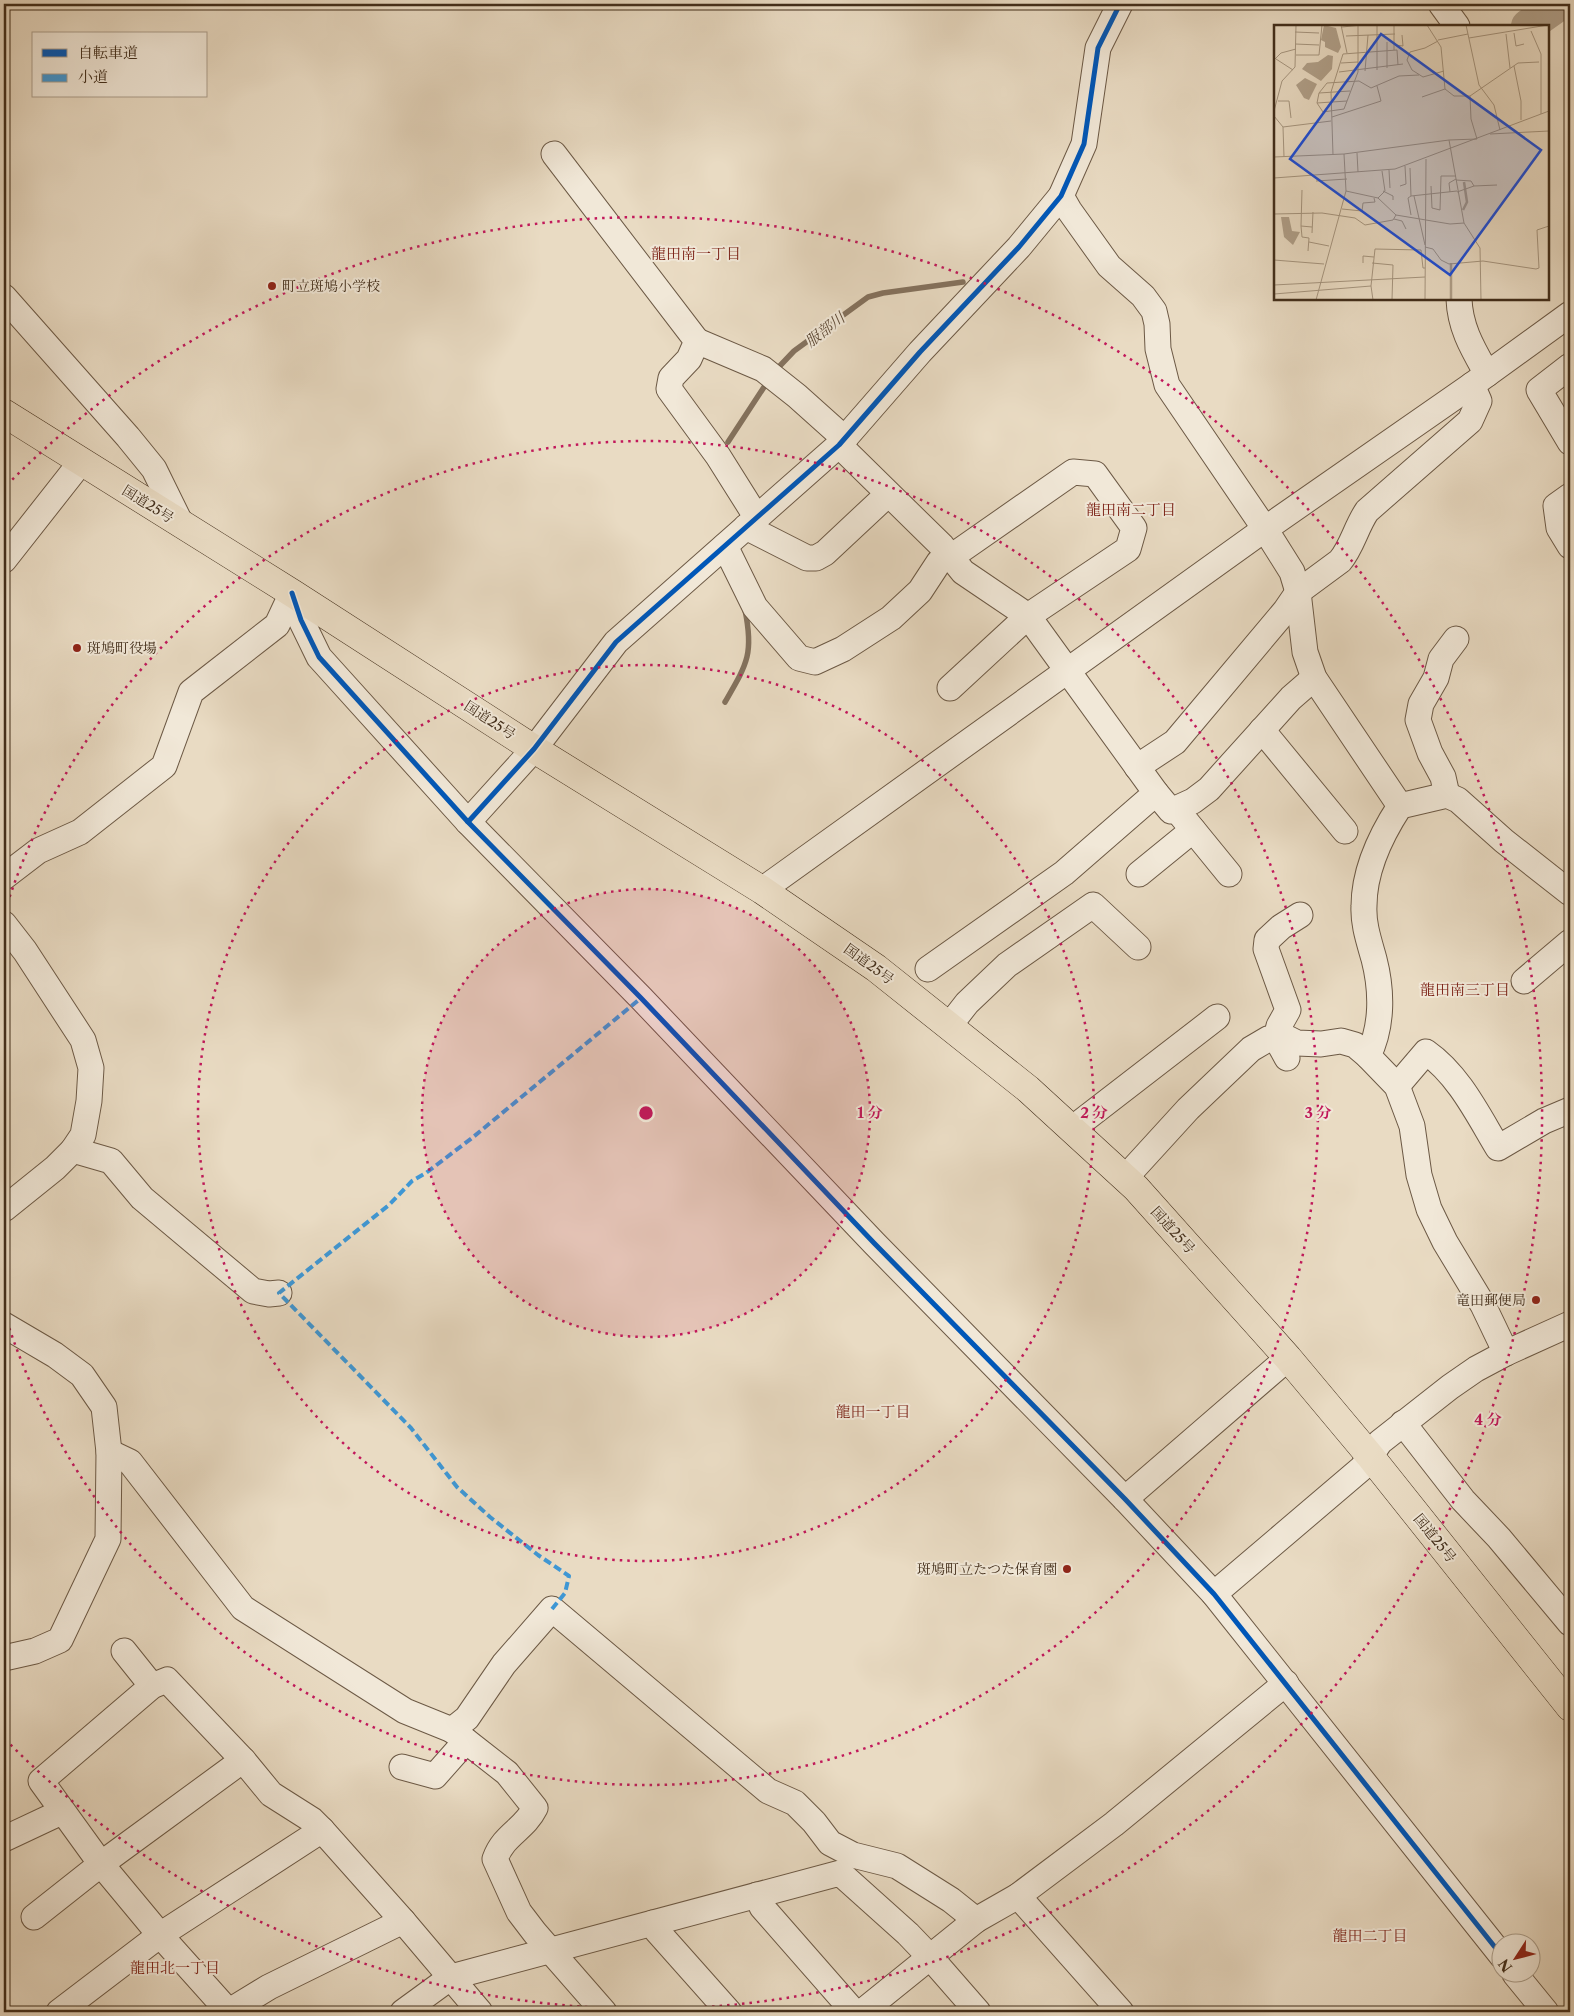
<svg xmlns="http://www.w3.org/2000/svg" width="1574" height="2016" font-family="'Libre Caslon Text','Noto Serif JP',serif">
	<rect width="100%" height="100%" fill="#e9dbc3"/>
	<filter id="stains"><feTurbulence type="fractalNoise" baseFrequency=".004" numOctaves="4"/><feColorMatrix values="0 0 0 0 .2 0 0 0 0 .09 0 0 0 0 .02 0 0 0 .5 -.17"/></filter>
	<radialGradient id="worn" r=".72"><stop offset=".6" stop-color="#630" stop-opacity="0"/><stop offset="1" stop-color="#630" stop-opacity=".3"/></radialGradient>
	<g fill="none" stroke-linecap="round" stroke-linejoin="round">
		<g stroke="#84725e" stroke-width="5.5">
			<polyline points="775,371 794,351 868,297 883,293 963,282"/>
			<polyline points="728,442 768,381"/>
			<path d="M725,702c22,-38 29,-48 20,-92"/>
		</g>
		<polyline stroke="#b0a08a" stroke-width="34" points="1528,26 1559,4"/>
		<g stroke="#6c5945" stroke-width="27">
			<g id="minor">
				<polyline points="1441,4 1457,26"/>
				<polyline points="554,154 697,341 689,359 671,378 669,389 718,456 757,518"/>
				<polyline points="1061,196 1069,210 1109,266 1143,296 1154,311 1157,324 1158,349 1167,385 1265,529 1292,572 1298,592 1305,652 1314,678 1400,806"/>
				<polyline points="4,297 128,437 154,469 181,524"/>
				<path d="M1459,299c1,29 14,50 28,75"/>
				<polyline points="697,341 763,369 797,396 845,439"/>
				<polyline points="1570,366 1539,390 1570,442"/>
				<polyline points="839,445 942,546 963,572 1028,616 1156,793 1064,873 928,969"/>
				<polyline points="1570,496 1556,506 1559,528 1570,546"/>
				<polyline points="746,527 807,558 816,558 825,553 888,494"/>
				<polyline points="725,546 755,607 799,658 815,662 843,649 891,618 920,591 939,562 951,557 1073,472 1095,474 1134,528 1128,549 1028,616 950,688"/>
				<polyline points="4,560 81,462"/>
				<polyline points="292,593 301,620 319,657 468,822 641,998 874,1243 1125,1499 1214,1594 1502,1956"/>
				<polyline points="1262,730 1345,831"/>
				<path d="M1137,767l38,-25 110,-131 13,-19 42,-31c12,-14 16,-34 27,-50l103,-90 9,-20 -7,-16"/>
				<polyline points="1156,793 1171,811 1193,801 1209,789 1291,698 1314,678"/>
				<polyline points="1447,795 1443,777 1430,753 1418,720 1421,704 1436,678 1441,659 1456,639"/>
				<polyline points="1176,809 1229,874"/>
				<polyline points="468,822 534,749 616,642 839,445 920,352 1019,247 1061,196 1084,144 1098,48 1120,4"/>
				<polyline points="1139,874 1193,830"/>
				<polyline points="4,877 38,851 80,832 164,766 191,692 277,625 292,593"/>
				<polyline points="762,890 1265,529 1472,385 1570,314"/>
				<polyline points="4,924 25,951 83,1040 91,1068 89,1101 83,1135 73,1150 55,1168 4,1209"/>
				<polyline points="1524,981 1570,942"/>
				<polyline points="949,1026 967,1003 1007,965 1093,905 1138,947"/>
				<path d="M1368,1056c15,-30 14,-66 6,-97 -5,-18 -11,-35 -10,-53 0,-35 17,-71 36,-100l47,-11 11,5 46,41 66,52"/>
				<polyline points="1287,1058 1276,1038 1279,1026 1288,1010 1266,949 1267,940 1281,927 1300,915"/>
				<path d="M1397,1086l29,-34c33,23 52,63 72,96l46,-27 26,-11"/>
				<polyline points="1072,1129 1217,1017"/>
				<polyline points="73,1150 111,1161 142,1198 253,1291 269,1294 279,1293"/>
				<polyline points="1125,1178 1188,1109 1251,1049 1268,1039 1285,1037 1297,1043 1321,1044 1341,1041 1355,1045 1368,1056 1397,1086 1412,1126 1419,1175 1429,1209 1445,1242 1483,1305 1506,1353"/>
				<polyline points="4,1325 55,1355 82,1375 104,1407 109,1452 108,1539 60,1640 35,1651 4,1658"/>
				<polyline points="1403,1423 1463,1500 1499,1538 1570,1623"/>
				<path d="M109,1452l21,10 113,146 162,103 47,19 55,43 28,35c-11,22 -31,26 -40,51l24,53 16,21 69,79"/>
				<polyline points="1125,1499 1288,1358"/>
				<polyline points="1214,1594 1362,1468 1380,1442 1450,1387 1476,1369 1506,1353 1570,1324"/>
				<polyline points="124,1651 152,1686"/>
				<polyline points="452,1730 467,1718 504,1664 552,1609 768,1791 795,1803 814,1822 830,1843 853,1855 897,1866 951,1900 976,1920"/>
				<polyline points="402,1767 435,1776 466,1741"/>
				<polyline points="4,1839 55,1815 61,1810"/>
				<polyline points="757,1895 762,1907 854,2012"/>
				<polyline points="1018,1896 1121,2012"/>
				<polyline points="34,1917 101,1864 243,1760"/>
				<polyline points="653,1923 657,1931 729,2012"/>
				<polyline points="1515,1974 1546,2012"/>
				<polyline points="59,2012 160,1935 322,1830"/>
				<polyline points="228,2012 269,1987 403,1921"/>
				<polyline points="229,2012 160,1935 101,1864 41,1781 152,1686 167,1680 243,1760 271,1794 312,1820 322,1830 403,1921 480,2012"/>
				<polyline points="403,2012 451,1977 840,1873 908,1934 930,1957 978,2012"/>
				<polyline points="862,2012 976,1920 1018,1896 1114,1824 1286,1683"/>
			</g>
		</g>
		<g stroke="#422e1b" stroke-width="29">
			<polyline id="highway" points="4,413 292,593 534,749 762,890 876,968 1028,1089 1136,1188 1288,1358 1370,1456 1570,1707"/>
		</g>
		<use href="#minor" stroke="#f1e8d8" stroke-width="25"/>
		<use href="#highway" stroke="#e9dbc3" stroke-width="28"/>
		<polyline stroke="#3f97d4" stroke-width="4" stroke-dasharray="8 4" stroke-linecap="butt" points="552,1609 565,1593 569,1576 538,1555 490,1517 457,1487 411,1428 279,1293 389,1205 412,1181 426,1173 472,1138 641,998"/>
		<g stroke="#f1e8d8" stroke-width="8">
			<g id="cycleway">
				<polyline points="292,593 301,620 319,657 468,822 641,998 874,1243 1125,1499 1214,1594 1502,1956"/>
				<polyline points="468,822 534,749 616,642 839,445 920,352 1019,247 1061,196 1084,144 1098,48 1120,4"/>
			</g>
		</g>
		<use href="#cycleway" stroke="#0057b8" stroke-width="5"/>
	</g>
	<circle cx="646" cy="1113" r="224" fill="#c2185b" fill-opacity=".12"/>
	<g fill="none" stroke="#c2185b" stroke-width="2.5" stroke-dasharray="2.5 5">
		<circle cx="646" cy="1113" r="224"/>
		<circle cx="646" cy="1113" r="448"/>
		<path d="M5 911A672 672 0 1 1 5 1315"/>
		<path d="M7 485A896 896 0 1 1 7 1741"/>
	</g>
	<g fill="#8f2418" stroke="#f1e8d8" stroke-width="2">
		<circle cx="272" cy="286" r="5"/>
		<circle cx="77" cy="648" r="5"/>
		<circle cx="1536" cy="1300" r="5"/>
		<circle cx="1067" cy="1569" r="5"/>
	</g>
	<g text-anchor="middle" stroke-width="4" stroke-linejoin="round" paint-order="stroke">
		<g font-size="14" fill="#422e1b" stroke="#f1e8d8" text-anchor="start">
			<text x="282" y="291">町立斑鳩小学校</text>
			<text x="87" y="653">斑鳩町役場</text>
			<text x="1526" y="1305" text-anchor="end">竜田郵便局</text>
			<text x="1057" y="1574" text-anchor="end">斑鳩町立たつた保育園</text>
		</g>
		<g font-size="14" fill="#422e1b" stroke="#f1e8d8">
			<text transform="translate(148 504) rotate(32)" y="5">国道25号</text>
			<text transform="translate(490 720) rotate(33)" y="5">国道25号</text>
			<text transform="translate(869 964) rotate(36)" y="5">国道25号</text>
			<text transform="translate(1173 1230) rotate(48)" y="5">国道25号</text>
			<text transform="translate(1435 1538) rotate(51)" y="5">国道25号</text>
		</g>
		<g font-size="15" fill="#7a1f14" stroke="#f1e8d8">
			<text x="696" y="259">龍田南一丁目</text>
			<text x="1131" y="515">龍田南二丁目</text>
			<text x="1465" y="995">龍田南三丁目</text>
			<text x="873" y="1417">龍田一丁目</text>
			<text x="1370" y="1941">龍田二丁目</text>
			<text x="175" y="1973">龍田北一丁目</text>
		</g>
		<g font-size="15" font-style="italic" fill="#5e4a37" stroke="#f1e8d8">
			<text transform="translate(825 330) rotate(-38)" y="5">服部川</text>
		</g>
	</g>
	<g transform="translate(1274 25)">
		<rect width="275" height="275" fill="#e9dbc3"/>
		<path d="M50,0l12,3 5,19 -3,6 -13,-6v-5l-4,-2zM54,30l5,1 -1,13 -11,12 -19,-12 5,-6 11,-1zM31,53l12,6 -8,16 -5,-2 -8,-13zM7,192h8l3,14 8,1 -7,13 -9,-8z" fill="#b0a08a"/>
		<path fill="none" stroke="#b0a08a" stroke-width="2.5" d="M189,185l4,-8 -3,-20M177,238v37"/>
		<path fill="none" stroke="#a69680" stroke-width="1" d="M67,0l6,28M153,0l14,22 4,42 9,7h16l48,-33 21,-1M192,0l13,60 15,20 6,25M68,2l20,-2M257,6l10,23v60M21,7l24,1M240,8l2,13 8,-2M232,9l4,34M72,11l49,-2M195,13l79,-13M164,15l30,-6M164,16l-13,7 -15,4 -3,8 5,10 11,7 21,-6M113,17v26M21,19l24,1M121,20l8,1 -1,-11M120,25v-25M22,30h23l3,-30M2,34l17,11M0,35l7,-7 15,-4M67,38l17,-1M240,41l7,35v19M103,45v-45M91,46l3,-36M65,47l64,-8M76,66l-31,2 8,-10 32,-2 12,7 28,-12 20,-1M45,68l-2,10 30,-2M148,72l23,-8M4,76h11l2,17M43,78l6,9 21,-3 14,-37v-47M0,86l8,-30 13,-14 1,-42M0,91l9,11 1,30M58,92l49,-16 -4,-15M9,102l48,-6M216,109l59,-3M175,115l15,83 16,25 1,52M83,128l1,19M59,130l-2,-63 12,-38 54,-4 1,15M0,132l70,-3 105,-14 28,-1 -6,-20 -1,-23M136,143l1,28 46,-5M115,145l1,18M0,153l121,-9 154,-58M182,155l15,1 3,5 23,-1M42,156l31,-2M126,161l6,-2 -1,-18M157,161l1,22 8,2 1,-34h15M72,166l32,7 18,17M109,166l10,5v4M176,167l-1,-9 7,-4M183,167l17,-6M137,171l-3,2 3,17M140,171l11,49M104,173l7,-7 -3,-20M68,184l20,2 1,-8 12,-1 -1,-4M0,189l48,-1 33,5 10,7 28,-5 3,-5M122,190l54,9 14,-1M120,194l8,2 4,8M27,201l1,-36M38,208l1,-21M35,217l20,4M151,222l8,2 8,11 8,4 34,-3 53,8 3,-1 -2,-38 12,-4M34,226l1,-13 -7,-1 -1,-11 11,1M0,235l50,4M89,238v-7l11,1M98,238l21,2 -1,35M0,260l151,-8M0,269l97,-8M42,275l30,-109 -2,-37M99,275l-2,-14 4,-37 46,1 2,18h2M151,275l1,-141"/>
		<path fill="#1d4ed8" fill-opacity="0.15" stroke="#1d4ed8" stroke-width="2.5" d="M107,9l160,116 -91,125 -160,-116z"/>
		<rect width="275" height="275" fill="none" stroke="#422e1b" stroke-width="2.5"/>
	</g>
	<circle cx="646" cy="1113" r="8" fill="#c2185b" stroke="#f1e8d8" stroke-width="2.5"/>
	<g font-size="15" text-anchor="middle" font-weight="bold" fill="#c2185b" stroke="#f1e8d8" stroke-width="4" stroke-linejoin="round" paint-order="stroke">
		<text x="870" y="1118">1 分</text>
		<text x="1094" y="1118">2 分</text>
		<text x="1318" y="1118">3 分</text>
		<text x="1488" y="1425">4 分</text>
	</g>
	<rect width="1574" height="2016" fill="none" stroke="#e9dbc3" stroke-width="20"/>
	<rect x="5" y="5" width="1564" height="2006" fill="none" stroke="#422e1b" stroke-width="2.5"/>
	<rect x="10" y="10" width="1554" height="1996" fill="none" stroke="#422e1b"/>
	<rect x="32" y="32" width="175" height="65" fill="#f1e8d8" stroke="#ab9e8c"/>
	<rect x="42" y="49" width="25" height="8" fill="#0057b8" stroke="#ab9e8c"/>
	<text x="78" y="58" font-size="15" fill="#422e1b">自転車道</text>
	<rect x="42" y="74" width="25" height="8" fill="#3f97d4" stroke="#ab9e8c"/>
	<text x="78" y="82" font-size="15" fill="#422e1b">小道</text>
	<g transform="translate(1516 1958) rotate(234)"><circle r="24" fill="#f1e8d8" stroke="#ab9e8c"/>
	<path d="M0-4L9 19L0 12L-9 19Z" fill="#8f2418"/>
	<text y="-8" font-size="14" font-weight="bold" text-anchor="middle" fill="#422e1b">N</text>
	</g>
	<rect width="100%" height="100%" filter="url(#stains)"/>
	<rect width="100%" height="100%" fill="url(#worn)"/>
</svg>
